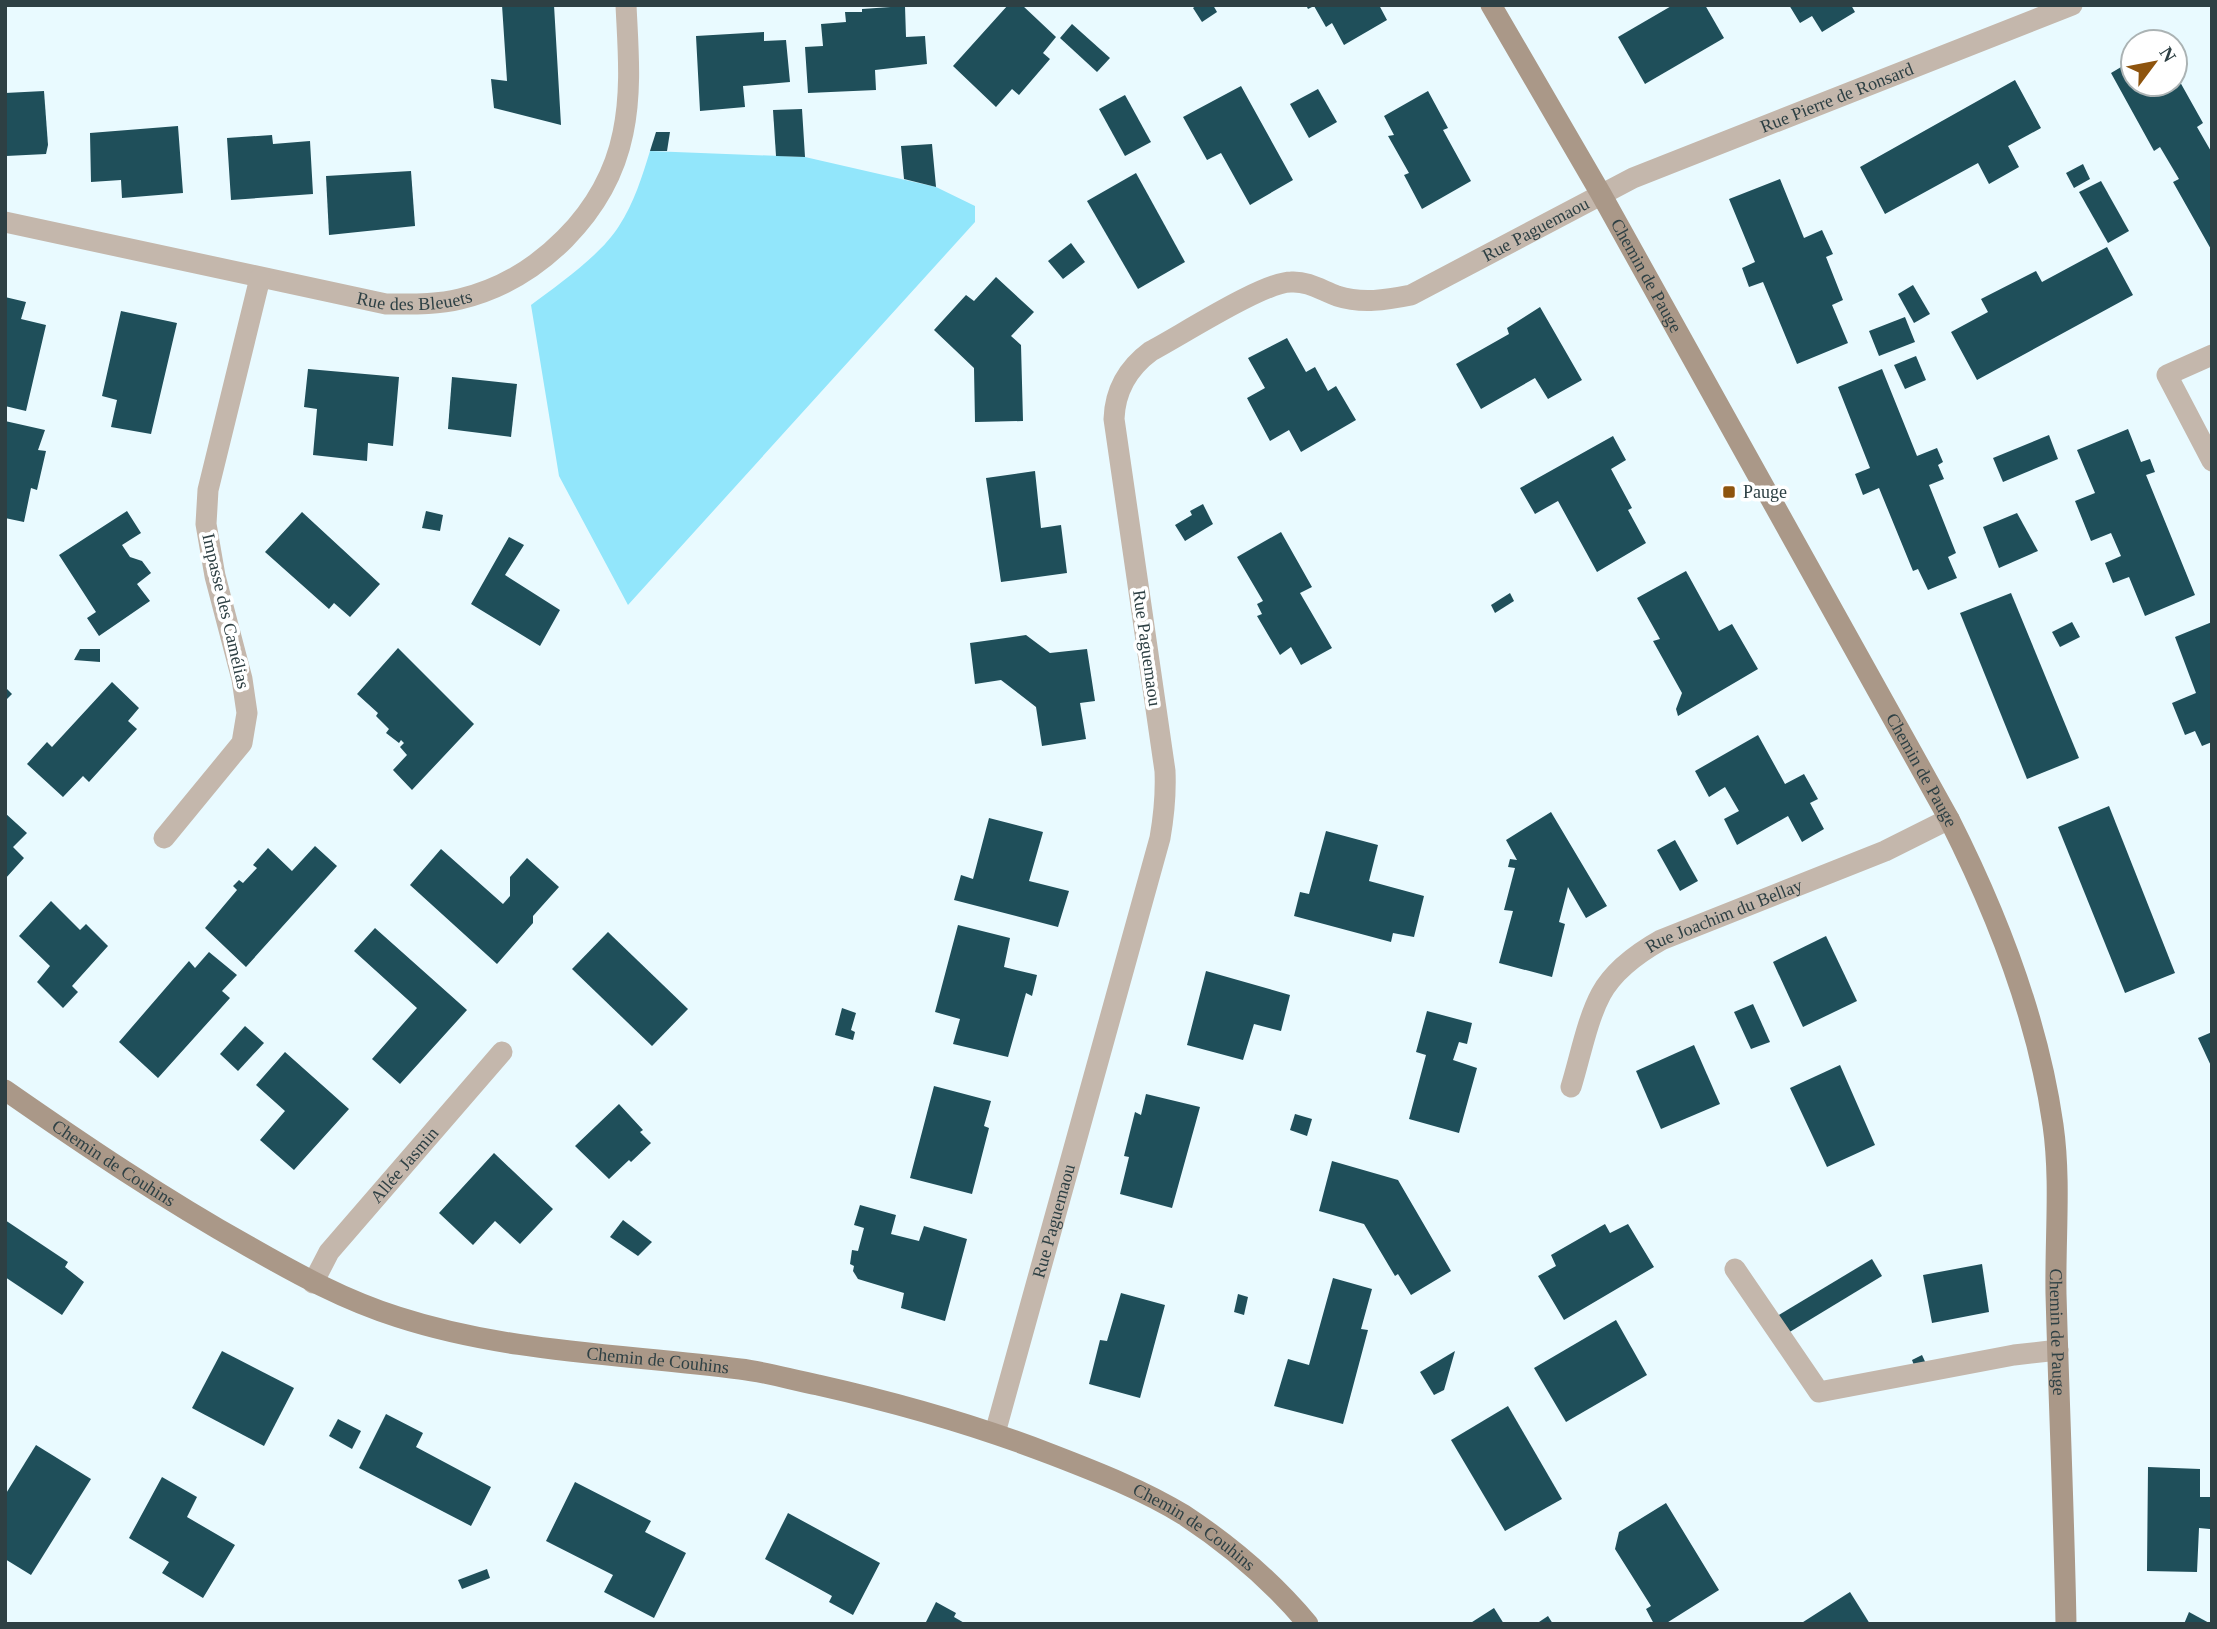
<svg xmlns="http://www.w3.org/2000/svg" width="2217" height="1629" font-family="'Times New Roman',serif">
	<rect width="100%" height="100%" fill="#e9faff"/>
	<path fill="#92e6fb" d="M650,151l155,6 131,30 39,19v16l-347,383 -69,-129 -28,-171c28,-21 70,-50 88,-79 15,-23 23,-49 31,-75z"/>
	<g fill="#1f4f5a">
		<polygon points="502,5 554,5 561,125 494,108 491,79 507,81"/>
		<polygon points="1008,5 1022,5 1056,37 1043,53 1050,59 1019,95 1012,89 996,107 953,66"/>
		<polygon points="1197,5 1213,5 1217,12 1202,22 1193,8"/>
		<polygon points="1306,5 1379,5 1387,20 1344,45 1332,23 1326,27 1314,6 1308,9"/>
		<polygon points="1673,5 1705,5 1724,38 1645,84 1618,37"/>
		<polygon points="1789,5 1851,5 1855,12 1822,32 1812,16 1800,23"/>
		<polygon points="905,6 906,37 925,36 927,64 875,70 876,90 808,93 805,47 823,46 821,24 846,22 845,12 862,12 862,9"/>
		<polygon points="1072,24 1110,58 1097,72 1060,38"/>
		<polygon points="764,32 764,41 786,40 790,82 743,86 745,107 700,111 696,36"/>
		<polygon points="2133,60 2133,84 2175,84 2175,73 2203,123 2197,127 2212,153 2212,251 2173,182 2179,179 2160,147 2154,151 2111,73"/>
		<polygon points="2015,80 2041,128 2008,146 2019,167 1989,184 1978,163 1885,214 1860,167"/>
		<polygon points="1241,86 1293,180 1250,205 1221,153 1207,160 1183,117"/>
		<polygon points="1318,89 1337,122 1309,138 1290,104"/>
		<polygon points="44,91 48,145 46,154 6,156 5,93"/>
		<polygon points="1428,91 1448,128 1443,130 1471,181 1422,209 1404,175 1409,173 1388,136 1394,135 1384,116"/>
		<polygon points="1125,95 1151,142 1125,156 1099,109"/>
		<polygon points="802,109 805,157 776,156 773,110"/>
		<polygon points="178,126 183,193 122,198 121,180 91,182 90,133"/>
		<polygon points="656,132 670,132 667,151 650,151"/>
		<polygon points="272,135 273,144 310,141 313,194 231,200 227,138"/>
		<polygon points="932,144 936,187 904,179 901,146"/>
		<polygon points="2083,164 2090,179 2074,188 2066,173"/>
		<polygon points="411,171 415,226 329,235 326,176"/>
		<polygon points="1136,173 1185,262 1138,289 1087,201"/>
		<polygon points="1780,179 1804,238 1822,230 1833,254 1826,257 1843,300 1832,305 1848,343 1797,364 1763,282 1749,287 1742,268 1755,262 1729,199"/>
		<polygon points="2101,181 2129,231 2108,243 2079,192"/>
		<polygon points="1071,243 1085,262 1063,279 1048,261"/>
		<polygon points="2107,247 2133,295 1977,380 1951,332 1988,312 1981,299 2036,271 2042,282"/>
		<polygon points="996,277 1034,312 1011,336 1021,345 1023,421 975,422 974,368 934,330 966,295 974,301"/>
		<polygon points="1913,285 1930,314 1914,323 1898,294"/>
		<polygon points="5,297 26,302 21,319 46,325 26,411 5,406"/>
		<polygon points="1540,307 1582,380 1548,399 1535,378 1481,409 1456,364 1509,334 1507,328"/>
		<polygon points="121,311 177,323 151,434 111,427 117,400 102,396"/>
		<polygon points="1905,317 1915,342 1879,356 1869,331"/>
		<polygon points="1287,338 1306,372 1315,367 1328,391 1336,386 1356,420 1301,452 1289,430 1270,441 1247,398 1265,388 1248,358"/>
		<polygon points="1916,356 1926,380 1905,389 1894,365"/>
		<polygon points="308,369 399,377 393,446 368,443 367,461 313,455 317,409 304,407"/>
		<polygon points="1882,369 1917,456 1937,448 1943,462 1938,465 1944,479 1929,485 1956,553 1948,557 1957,578 1928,590 1918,569 1913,571 1879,488 1863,495 1855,474 1870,468 1838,387"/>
		<polygon points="452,377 517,384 511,437 448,429"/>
		<polygon points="5,421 45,430 38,450 46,451 37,490 31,488 24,522 5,518"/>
		<polygon points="2128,429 2141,462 2150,459 2155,472 2146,475 2195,595 2145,616 2129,577 2113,583 2105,563 2121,556 2111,533 2091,541 2075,501 2095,493 2077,450"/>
		<polygon points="2049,435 2058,459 2003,482 1993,458"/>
		<polygon points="1613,436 1626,460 1611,469 1632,508 1628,510 1646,543 1597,572 1558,501 1535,514 1520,488"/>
		<polygon points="1035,471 1041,528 1061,525 1067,573 1001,582 986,478"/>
		<polygon points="1203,504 1213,524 1185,541 1175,525 1192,515 1190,511"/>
		<polygon points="127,511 141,533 122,545 130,557 142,561 151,573 137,584 150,601 99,636 87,618 96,612 59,555"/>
		<polygon points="426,511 443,515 440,531 422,528"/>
		<polygon points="302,512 380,584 350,617 334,603 329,609 265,552"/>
		<polygon points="2017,513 2038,551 1999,568 1983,527"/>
		<polygon points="1281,532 1312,587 1300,593 1332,648 1301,665 1291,647 1280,655 1257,616 1262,614 1257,604 1263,601 1237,557"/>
		<polygon points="509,537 524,545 505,575 560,610 540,646 471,604"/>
		<polygon points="1686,571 1719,631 1732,624 1758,669 1678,716 1676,709 1682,693 1653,641 1660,639 1637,598"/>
		<polygon points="1510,593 1514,601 1495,613 1491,605"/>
		<polygon points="2011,593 2079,758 2027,779 1960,613"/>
		<polygon points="2072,622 2080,637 2060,647 2052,632"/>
		<polygon points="2212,622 2212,742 2202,746 2195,731 2185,735 2172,703 2196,693 2175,637"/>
		<polygon points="1026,635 1050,653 1087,649 1095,701 1080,703 1086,739 1042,746 1036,707 1001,680 975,684 970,643"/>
		<polygon points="398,648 474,724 412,790 393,770 407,755 400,747 404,743 401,740 399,743 386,733 389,729 376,716 378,713 357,694"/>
		<polygon points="80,649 100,649 100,662 74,660"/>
		<polygon points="112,682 139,708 128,721 137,729 89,782 83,776 63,797 27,764 47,742 52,747"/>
		<polygon points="5,687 12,694 5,701"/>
		<polygon points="1758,735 1785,784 1804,774 1818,799 1810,803 1824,829 1802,842 1788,816 1737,845 1724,819 1739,811 1725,787 1709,797 1695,771"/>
		<polygon points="2109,806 2175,973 2125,993 2058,827"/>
		<polygon points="1551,812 1607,906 1586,918 1568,887 1559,922 1565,924 1552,977 1499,963 1513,911 1504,910 1515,868 1508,867 1510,859 1517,860 1506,840"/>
		<polygon points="5,813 27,833 13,847 24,858 5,879"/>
		<polygon points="989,818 1043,832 1029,881 1069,891 1058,927 954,900 961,875 973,879"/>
		<polygon points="1326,831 1378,845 1369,881 1424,896 1414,937 1393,933 1391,942 1294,916 1300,892 1309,894"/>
		<polygon points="1675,840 1698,881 1680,891 1657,850"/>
		<polygon points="315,846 337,866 246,967 205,928 237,890 233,886 239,880 243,883 257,868 253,865 268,848 292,871"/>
		<polygon points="441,849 503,904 510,896 510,877 527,858 559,887 533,916 533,923 497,964 410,885"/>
		<polygon points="51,901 80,930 86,924 108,946 72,986 78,992 63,1008 37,982 50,966 19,936"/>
		<polygon points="958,925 1010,938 1004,967 1037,975 1032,996 1026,993 1008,1057 953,1044 960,1019 935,1012"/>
		<polygon points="375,928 467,1010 400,1084 372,1059 417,1008 354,951"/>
		<polygon points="608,932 688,1009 652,1046 572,969"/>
		<polygon points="1826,936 1857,1001 1803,1027 1773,962"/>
		<polygon points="209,952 237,975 222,991 230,998 158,1078 119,1042 189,961 195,968"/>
		<polygon points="1206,971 1290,995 1281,1031 1254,1024 1243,1060 1187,1045"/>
		<polygon points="1753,1004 1770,1042 1751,1049 1734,1012"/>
		<polygon points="842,1008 856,1013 851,1030 855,1032 853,1040 835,1035"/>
		<polygon points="1427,1011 1472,1023 1467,1044 1459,1042 1453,1060 1477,1068 1459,1133 1409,1119 1426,1055 1416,1052"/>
		<polygon points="245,1026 264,1043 238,1071 220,1054"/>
		<polygon points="2212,1032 2212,1068 2198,1038"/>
		<polygon points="1694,1045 1720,1104 1661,1129 1636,1071"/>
		<polygon points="285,1052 349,1109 294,1170 260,1140 285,1111 256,1085"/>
		<polygon points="1840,1065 1875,1145 1827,1167 1790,1088"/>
		<polygon points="934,1086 991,1101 984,1126 989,1128 972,1194 910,1178"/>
		<polygon points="1146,1094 1200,1107 1172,1208 1120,1194 1129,1157 1124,1156 1135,1112 1141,1115"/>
		<polygon points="619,1104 643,1130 640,1132 651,1143 631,1162 629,1160 609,1179 575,1146"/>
		<polygon points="1295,1114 1312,1119 1307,1136 1290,1130"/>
		<polygon points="494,1153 553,1209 520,1244 495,1221 473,1245 439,1213"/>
		<polygon points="1332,1161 1398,1180 1451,1271 1411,1295 1398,1274 1395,1276 1364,1224 1319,1211"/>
		<polygon points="860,1205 896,1215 891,1234 919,1241 924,1226 967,1239 945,1321 901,1308 904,1293 858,1279 853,1271 854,1266 850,1264 852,1250 858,1251 864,1228 854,1225"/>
		<polygon points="5,1220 68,1262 65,1267 84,1282 62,1315 5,1277"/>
		<polygon points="623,1220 652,1242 638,1256 610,1237"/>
		<polygon points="1605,1224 1610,1233 1628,1224 1654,1267 1564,1320 1538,1276 1556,1266 1551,1255"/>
		<polygon points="1872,1259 1882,1276 1788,1333 1777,1316"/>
		<polygon points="1982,1264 1989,1312 1932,1323 1923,1275"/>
		<polygon points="1333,1278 1372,1289 1361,1329 1368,1330 1343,1424 1274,1406 1288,1359 1309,1365"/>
		<polygon points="1121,1293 1165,1305 1140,1398 1089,1384 1100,1340 1107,1341"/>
		<polygon points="1238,1294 1248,1297 1244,1315 1234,1312"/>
		<polygon points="1616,1320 1647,1375 1566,1422 1534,1368"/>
		<polygon points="222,1351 294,1388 264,1446 192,1408"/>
		<polygon points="1455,1351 1444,1390 1434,1395 1420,1372"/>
		<polygon points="1922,1355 1928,1368 1917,1373 1912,1360"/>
		<polygon points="1508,1406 1562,1499 1505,1531 1451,1440"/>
		<polygon points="386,1414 423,1433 416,1447 491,1487 471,1526 359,1468"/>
		<polygon points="338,1419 361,1431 352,1449 329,1436"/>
		<polygon points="36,1445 91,1479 31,1575 5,1559 5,1495"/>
		<polygon points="2148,1467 2200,1469 2200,1497 2210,1497 2210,1529 2199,1528 2197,1572 2147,1571"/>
		<polygon points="162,1477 197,1497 187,1517 235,1545 203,1598 162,1573 169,1562 129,1538"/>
		<polygon points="575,1482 651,1521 645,1532 686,1553 654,1618 604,1592 613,1575 546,1541"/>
		<polygon points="1666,1503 1719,1590 1665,1624 1654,1624 1646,1609 1651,1606 1615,1549 1619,1532"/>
		<polygon points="788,1513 880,1563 853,1615 829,1602 832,1596 765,1559"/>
		<polygon points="487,1569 490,1578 462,1589 458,1580"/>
		<polygon points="1850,1592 1870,1624 1800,1624"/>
		<polygon points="936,1602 956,1613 954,1617 966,1624 925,1624"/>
		<polygon points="1494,1608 1504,1624 1469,1624"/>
		<polygon points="2189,1612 2211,1624 2184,1624"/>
		<polygon points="1548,1616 1553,1624 1536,1624"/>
	</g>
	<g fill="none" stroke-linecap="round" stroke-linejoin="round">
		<g stroke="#c4b7ac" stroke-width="21">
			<path id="s1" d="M5,222l381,82c25,0 50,1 74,-5 79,-19 147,-87 163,-166 9,-43 5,-85 3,-128"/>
			<polyline points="2212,355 2167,375 2212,461"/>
			<polyline points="164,838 242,743 247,713 242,679 215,576 206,524 208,490 260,278"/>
			<path id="s2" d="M1571,1087c9,-29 16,-67 30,-93 13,-24 37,-41 60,-54l224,-89 64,-32"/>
			<polyline points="1735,1269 1819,1392 2014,1355 2058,1350"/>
			<path id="s3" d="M313,1283l16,-31 173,-200"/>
			<path id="s4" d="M995,1433l165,-595c4,-23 6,-44 5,-67l-51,-352c1,-29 14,-51 37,-68 29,-15 112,-69 140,-69 17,-1 30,8 46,14 25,8 49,4 74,-1l222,-117 439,-173"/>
		</g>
		<g stroke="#aa9888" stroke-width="21">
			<path id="s5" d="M1491,5l110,189 348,625c48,95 89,200 104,306 8,56 2,112 3,169 3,110 8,220 10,330"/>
			<path id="s6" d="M5,1090c79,55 159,109 243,156 49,28 96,54 150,71 111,36 227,37 342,52 26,3 52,11 78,16 80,18 158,40 235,70 44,17 90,35 131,60 47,31 88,66 124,109"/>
		</g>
	</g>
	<rect fill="#8e540e" stroke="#fff" stroke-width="2.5" x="1722" y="485" width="14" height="14" rx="3.5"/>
	<g text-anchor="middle" stroke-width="7" stroke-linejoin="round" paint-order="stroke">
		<g font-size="18" fill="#2e4044" stroke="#fff">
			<text dy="6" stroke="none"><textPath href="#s4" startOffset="1871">Rue Pierre de Ronsard</textPath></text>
			<text dy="6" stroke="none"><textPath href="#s4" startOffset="1542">Rue Paguemaou</textPath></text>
			<text dy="6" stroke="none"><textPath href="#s5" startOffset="312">Chemin de Pauge</textPath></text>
			<text dy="6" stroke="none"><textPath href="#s1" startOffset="418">Rue des Bleuets</textPath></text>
			<text transform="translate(226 611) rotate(77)" y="6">Impasse des Camélias</text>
			<text transform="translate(1147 648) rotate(82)" y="6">Rue Paguemaou</text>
			<text dy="6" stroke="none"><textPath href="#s5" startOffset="878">Chemin de Pauge</textPath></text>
			<text dy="6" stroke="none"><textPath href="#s2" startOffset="247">Rue Joachim du Bellay</textPath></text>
			<text dy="6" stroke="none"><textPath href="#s6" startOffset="131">Chemin de Couhins</textPath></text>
			<text dy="6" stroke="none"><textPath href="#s3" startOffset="150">Allée Jasmin</textPath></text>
			<text dy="6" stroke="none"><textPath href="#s4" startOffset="220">Rue Paguemaou</textPath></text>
			<text dy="6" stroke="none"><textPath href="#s5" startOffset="1466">Chemin de Pauge</textPath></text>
			<text dy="6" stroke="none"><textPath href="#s6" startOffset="719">Chemin de Couhins</textPath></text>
			<text dy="6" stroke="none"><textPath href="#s6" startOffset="1286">Chemin de Couhins</textPath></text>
		</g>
		<g font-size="18" fill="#2e4044" stroke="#fff" text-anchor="start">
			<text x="1743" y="498">Pauge</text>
		</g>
	</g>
	<rect width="2217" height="1629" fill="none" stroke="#2e4044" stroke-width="14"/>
	<g transform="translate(2154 63) rotate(58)"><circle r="33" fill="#ffffff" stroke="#abb3b4" stroke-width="2"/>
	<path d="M0-5L12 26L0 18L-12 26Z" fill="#8e540e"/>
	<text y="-10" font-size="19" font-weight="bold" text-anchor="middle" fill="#2e4044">N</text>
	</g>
</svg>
